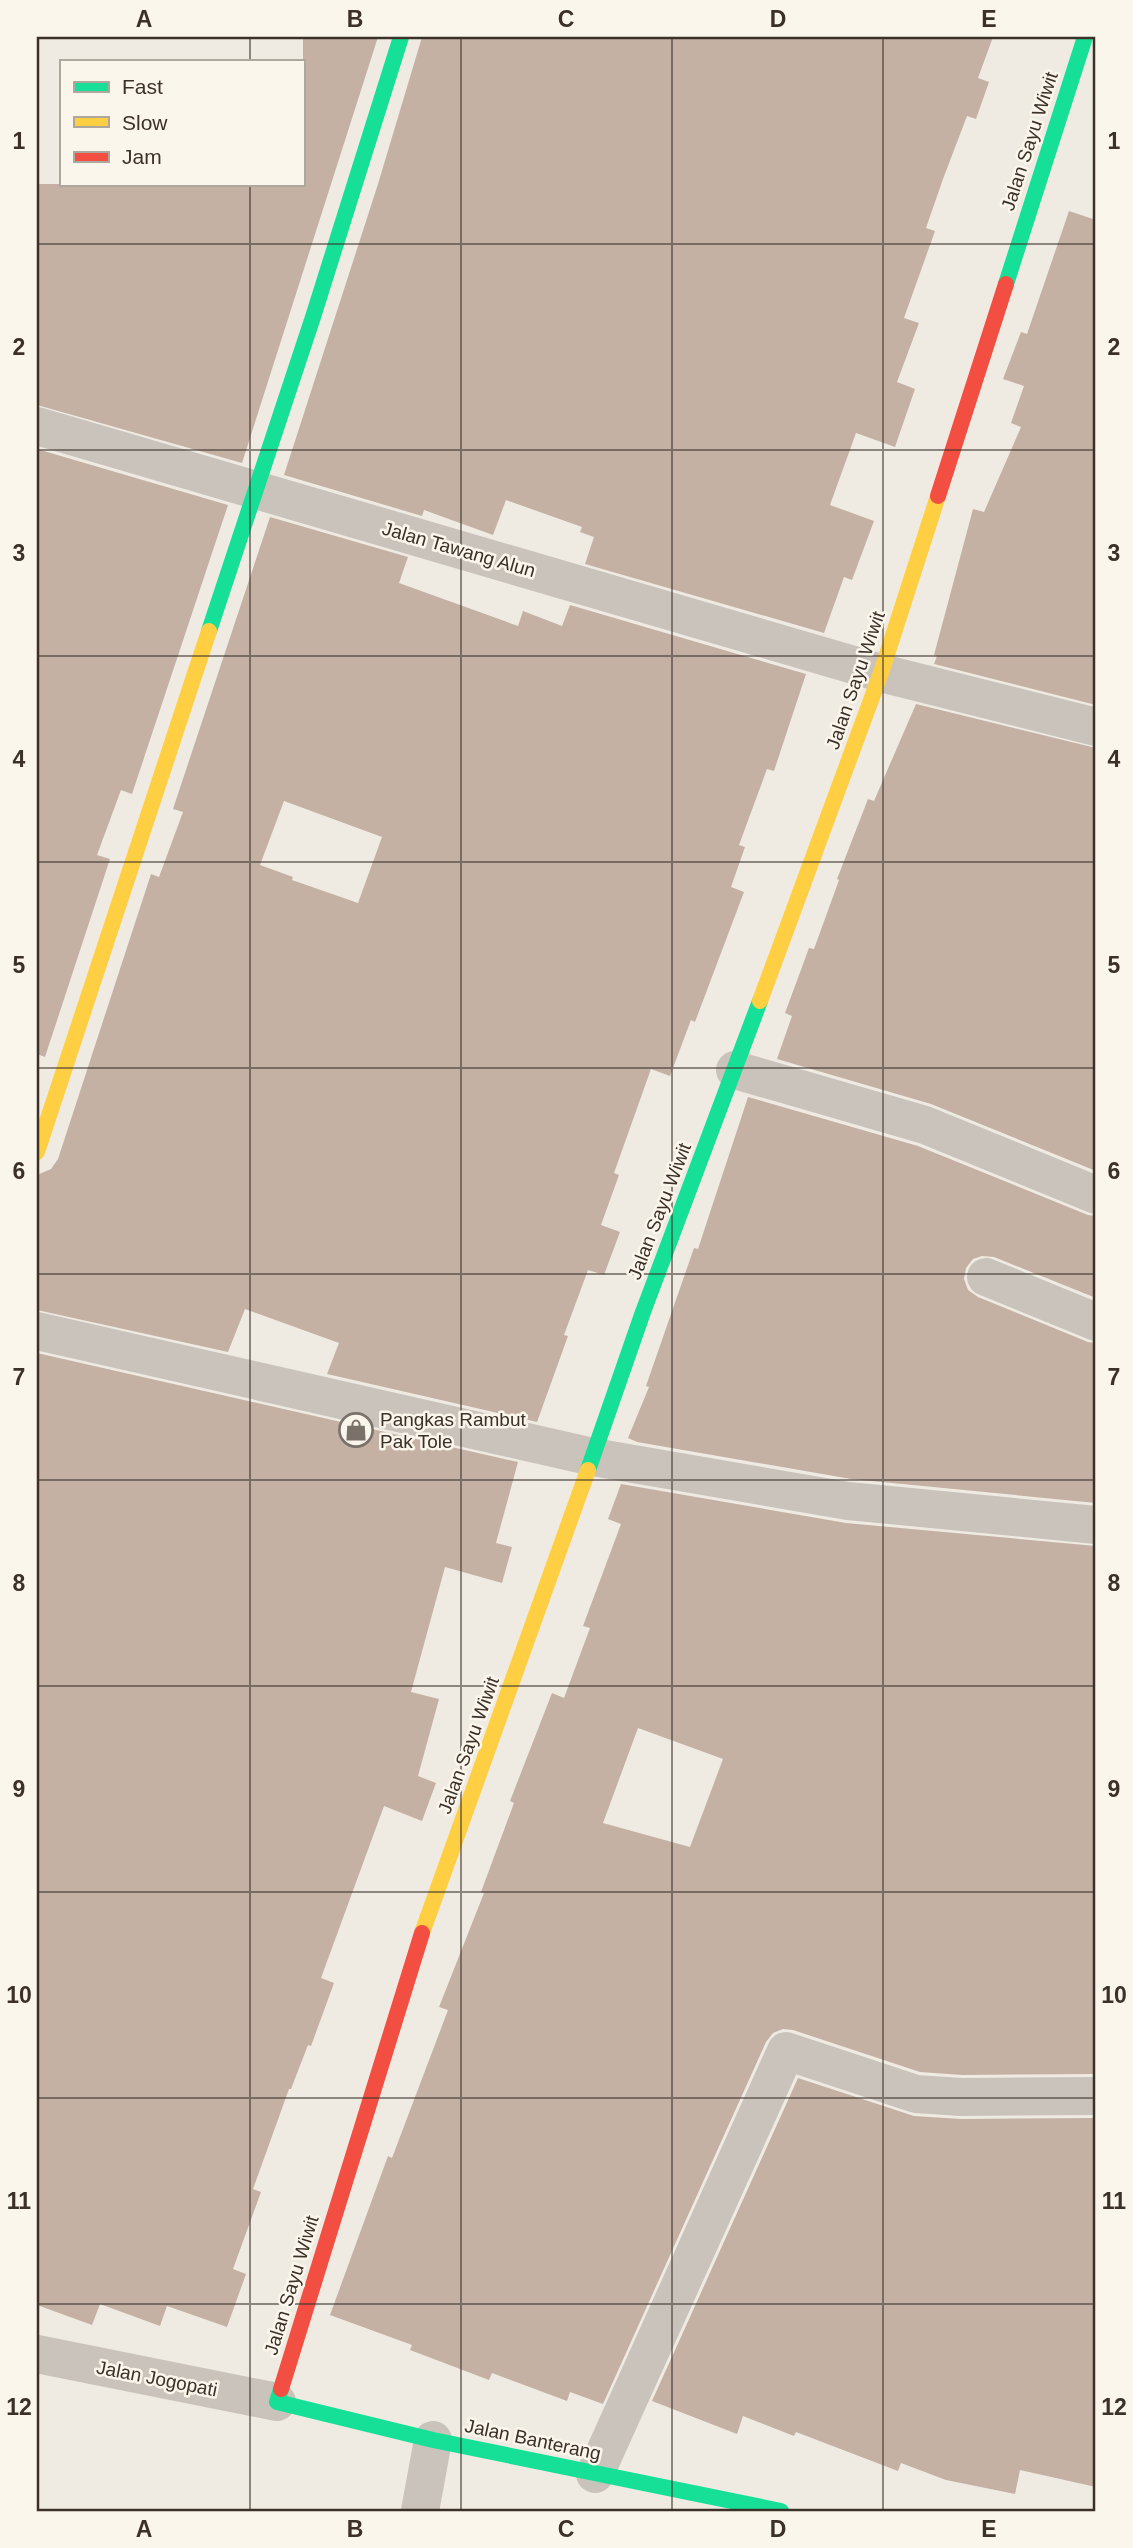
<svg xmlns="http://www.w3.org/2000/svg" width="1133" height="2548" font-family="Arial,sans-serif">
	<rect width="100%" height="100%" fill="#efebe3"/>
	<g fill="#c4b1a4" fill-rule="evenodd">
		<polygon points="303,37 378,37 242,463 37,405 37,184 303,184"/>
		<polygon points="422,37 993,37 978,78 989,82 976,119 967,116 943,179 926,228 935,231 904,318 919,323 897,382 915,389 895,447 856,433 830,505 874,521 852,580 844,577 824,633 585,564 594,537 580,532 582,527 506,500 493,535 424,510 422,516 284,475 378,184"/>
		<polygon points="1069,211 1096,220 1096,705 934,664 937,656 934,655 973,509 984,512 1021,427 1011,423 1024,386 1003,379 1021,332 1027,334"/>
		<polygon points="37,449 228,505 132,794 121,790 97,855 110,859 45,1057 37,1054"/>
		<path d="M270,517l138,40 -9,26 119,43 5,-15 39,15 8,-21 236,69 -32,97 -7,-2 -28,76 6,2 -14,40 13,5 -49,130 -4,-2 -21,56 -19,-7 -37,104 5,2 -18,50 19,7 -16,43 -16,-5 -24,65 4,1 -31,86 -210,-48 12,-31 -94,-34 -17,43 -191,-42v-135l14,-6 7,-10 93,-285 8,3 24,-65 -10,-3zM284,801l98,36 -24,66 -66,-23 1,-3 -33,-12z"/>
		<polygon points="916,704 1096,748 1096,1171 931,1104 777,1059 792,1016 785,1013 809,948 814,949 839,880 837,879 868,799 874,801"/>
		<polygon points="748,1097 918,1146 1088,1215 1096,1216 1096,1298 994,1257 982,1256 973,1259 966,1268 964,1279 968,1290 978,1297 1088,1342 1096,1343 1096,1503 851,1479 637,1442 628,1438 649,1387 646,1386 694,1248 698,1249"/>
		<polygon points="37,1353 518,1462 496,1543 512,1547 502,1583 445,1567 411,1692 439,1699 418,1776 436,1783 422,1821 384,1806 321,1978 334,1983 311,2046 308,2045 291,2089 289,2089 253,2189 261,2192 233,2269 246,2274 227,2327 167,2306 160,2326 100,2304 92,2325 37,2305"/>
		<path d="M621,1484l225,39 250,23v528l-134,1 -42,-3 -127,-42 -10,-1 -10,4 -7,9 -163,362 -33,-12 -3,9 -75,-28 -3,7 -79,-30 2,-5 -82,-30 58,-159 4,2 56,-148 -9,-3 45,-114 -3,-1 33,-89 -4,-2 42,-108 12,5 26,-70 -7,-2 38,-102 -13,-5zM638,1728l85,31 -33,88 -87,-24z"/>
		<polygon points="798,2078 914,2116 961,2119 1096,2118 1096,2227 1093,2259 1096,2260 1096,2487 1020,2470 1015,2494 946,2480 901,2463 898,2471 796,2432 794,2436 743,2416 737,2434 652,2401"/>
	</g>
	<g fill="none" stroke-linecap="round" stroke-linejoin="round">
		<g stroke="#c9c3bc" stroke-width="38">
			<polyline points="37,426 881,673 1096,727"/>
			<polyline points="735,1070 925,1125 1096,1195"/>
			<polyline points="986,1277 1096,1322"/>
			<polyline points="37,1331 593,1457 848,1501 1096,1525"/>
			<polyline points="37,2354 277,2402"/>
			<polyline points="595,2474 786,2051 916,2094 961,2097 1096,2096"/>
			<polyline points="420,2511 433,2440"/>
		</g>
		<g stroke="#16e098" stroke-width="16">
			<polyline points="1006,284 1085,37"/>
			<polyline points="209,631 313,317 401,37"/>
			<polyline points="588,1470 643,1312 760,1001"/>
			<polyline points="281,2389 277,2402 433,2440 781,2511"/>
		</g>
		<g stroke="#ffcf43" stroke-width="16">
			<polyline points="760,1001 881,673 938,496"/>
			<polyline points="37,1152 209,631"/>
			<polyline points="422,1933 588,1470"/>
		</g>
		<g stroke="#f24e42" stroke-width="16">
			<polyline points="938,496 1006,284"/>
			<polyline points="281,2389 422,1933"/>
		</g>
	</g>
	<path fill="none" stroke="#3b3129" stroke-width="2" stroke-opacity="0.55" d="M250,37v24M461,37v2474M672,37v2474M883,37v2474M250,184v2327M37,244h1059M37,450h1059M37,656h1059M37,862h1059M37,1068h1059M37,1274h1059M37,1480h1059M37,1686h1059M37,1892h1059M37,2098h1059M37,2304h1059"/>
	<defs>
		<g id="shop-ring" transform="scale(1.75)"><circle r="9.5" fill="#fbf6eb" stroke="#7a726a" stroke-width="1.5"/><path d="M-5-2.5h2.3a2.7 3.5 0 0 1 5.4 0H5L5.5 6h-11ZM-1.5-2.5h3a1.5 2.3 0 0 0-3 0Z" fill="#7a726a"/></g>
	</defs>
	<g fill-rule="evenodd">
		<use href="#shop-ring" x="356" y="1430"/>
	</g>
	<g text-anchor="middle" stroke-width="5" stroke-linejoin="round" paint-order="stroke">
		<g font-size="19" fill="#3b3129" stroke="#fbf6eb">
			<text transform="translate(1029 141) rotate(-72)" y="7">Jalan Sayu Wiwit</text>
			<text transform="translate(459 549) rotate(16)" y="7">Jalan Tawang Alun</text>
			<text transform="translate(855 680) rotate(-71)" y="7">Jalan Sayu Wiwit</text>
			<text transform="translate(659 1211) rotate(-69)" y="7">Jalan Sayu Wiwit</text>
			<text transform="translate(468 1745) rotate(-70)" y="7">Jalan Sayu Wiwit</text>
			<text transform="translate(291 2285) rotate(-73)" y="7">Jalan Sayu Wiwit</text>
			<text transform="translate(157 2378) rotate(11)" y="7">Jalan Jogopati</text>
			<text transform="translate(533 2439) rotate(12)" y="7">Jalan Banterang</text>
		</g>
		<g font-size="19" fill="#3b3129" stroke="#fbf6eb" text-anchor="start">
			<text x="380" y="1426">Pangkas Rambut<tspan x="380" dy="22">Pak Tole</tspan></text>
		</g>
	</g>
	<rect width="1133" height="2548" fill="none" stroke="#fbf6eb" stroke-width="77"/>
	<rect x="60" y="60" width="245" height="126" fill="#fbf6eb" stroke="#aea79d" stroke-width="2"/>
	<rect x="74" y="82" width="35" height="10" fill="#16e098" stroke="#aea79d" stroke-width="2"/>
	<text x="122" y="94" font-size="21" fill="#3b3129">Fast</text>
	<rect x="74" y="117" width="35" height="10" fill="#ffcf43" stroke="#aea79d" stroke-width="2"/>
	<text x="122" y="130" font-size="21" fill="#3b3129">Slow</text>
	<rect x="74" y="152" width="35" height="10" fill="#f24e42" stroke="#aea79d" stroke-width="2"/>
	<text x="122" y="164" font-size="21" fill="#3b3129">Jam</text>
	<rect x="38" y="38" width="1056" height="2472" fill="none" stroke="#3b3129" stroke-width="2.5"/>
	<g font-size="23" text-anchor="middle" font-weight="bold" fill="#3b3129">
		<text x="144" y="27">A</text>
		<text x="355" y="27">B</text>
		<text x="566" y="27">C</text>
		<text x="778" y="27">D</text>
		<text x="989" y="27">E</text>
		<text x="19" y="149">1</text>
		<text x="1114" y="149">1</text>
		<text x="19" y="355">2</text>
		<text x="1114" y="355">2</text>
		<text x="19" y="561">3</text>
		<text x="1114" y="561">3</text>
		<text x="19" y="767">4</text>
		<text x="1114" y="767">4</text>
		<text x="19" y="973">5</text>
		<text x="1114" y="973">5</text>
		<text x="19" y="1179">6</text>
		<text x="1114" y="1179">6</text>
		<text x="19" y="1385">7</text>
		<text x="1114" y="1385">7</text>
		<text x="19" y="1591">8</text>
		<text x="1114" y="1591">8</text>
		<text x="19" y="1797">9</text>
		<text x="1114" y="1797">9</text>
		<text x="19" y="2003">10</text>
		<text x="1114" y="2003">10</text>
		<text x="19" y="2209">11</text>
		<text x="1114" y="2209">11</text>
		<text x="19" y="2415">12</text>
		<text x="1114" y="2415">12</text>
		<text x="144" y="2537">A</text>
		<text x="355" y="2537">B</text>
		<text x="566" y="2537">C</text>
		<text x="778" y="2537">D</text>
		<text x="989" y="2537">E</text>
	</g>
</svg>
